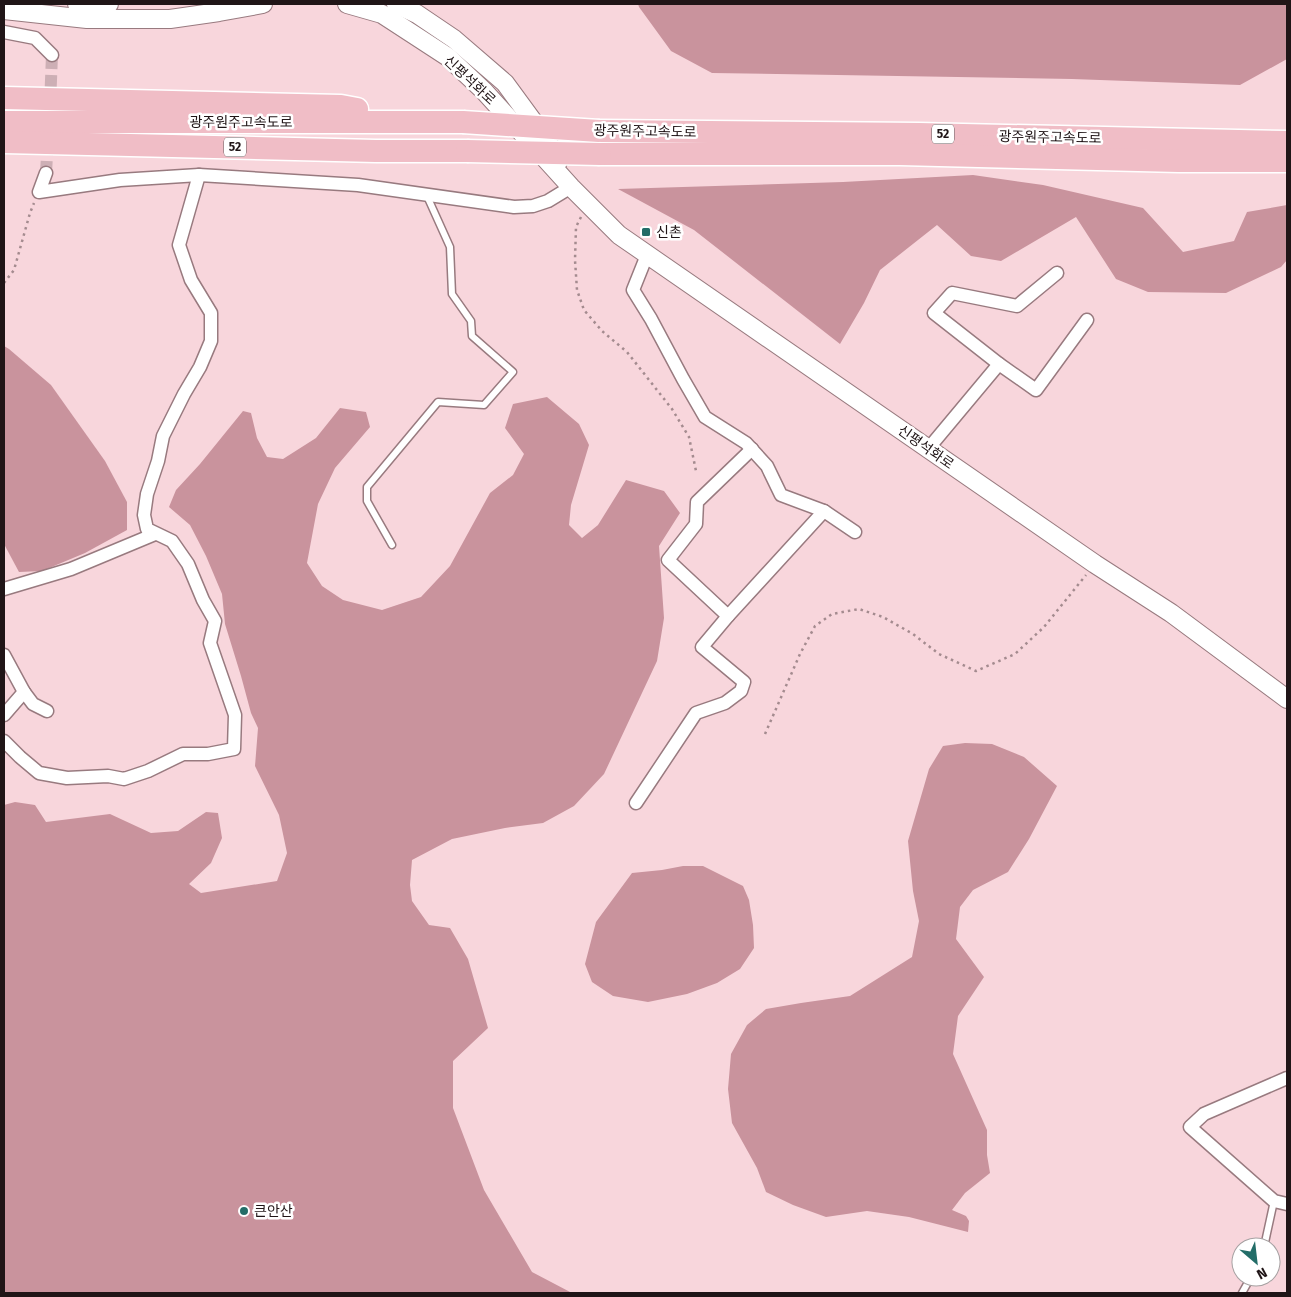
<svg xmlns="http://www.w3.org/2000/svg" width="1291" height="1297" font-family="'Fira Sans','Noto Sans KR',sans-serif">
	<rect width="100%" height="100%" fill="#f8d6dc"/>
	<g fill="#c9939d">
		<polygon points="638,4 1287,4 1287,59 1240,85 1072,79 712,73 671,51 639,7"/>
		<polygon points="973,175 1043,185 1143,208 1183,252 1234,241 1247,212 1287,205 1287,260 1281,267 1226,293 1148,292 1116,279 1076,217 1001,261 971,256 937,225 880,270 864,303 840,344 694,230 618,189 843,182"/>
		<polygon points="4,346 9,349 51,385 105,461 127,502 127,530 85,553 42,571 19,572 4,544"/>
		<polygon points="547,397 579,424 589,445 571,505 569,525 582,538 598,525 626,480 664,491 680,513 659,546 664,618 657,661 604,774 574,806 543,823 505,828 452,839 412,860 410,885 412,901 429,925 450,928 468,959 488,1028 453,1061 453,1108 484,1190 532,1272 572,1293 4,1293 4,805 15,802 35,805 46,822 110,814 151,833 178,831 206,812 218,813 222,838 211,863 189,884 201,893 277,881 287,853 279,815 255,766 258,728 251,713 241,676 225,624 222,594 206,556 190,525 169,507 176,490 200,464 243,411 251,413 257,438 267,457 283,459 316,438 340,408 366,412 370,427 335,468 318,504 307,563 322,586 343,600 382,610 421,597 450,566 490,493 513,475 524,454 505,428 513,404"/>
		<polygon points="965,743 992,744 1024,757 1057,786 1029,839 1008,872 973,890 960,907 956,939 984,977 958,1016 953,1054 987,1130 987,1155 990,1173 965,1193 952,1210 966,1216 969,1221 968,1232 909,1217 867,1211 826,1217 793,1205 766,1192 757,1168 732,1123 728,1089 731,1054 747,1025 766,1009 801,1003 850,996 912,957 919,921 913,891 908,841 929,769 943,746"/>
		<polygon points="683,866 703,866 743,886 749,900 753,925 754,948 740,969 717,983 687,994 648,1002 613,996 592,982 585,964 596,922 632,873 662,870"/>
	</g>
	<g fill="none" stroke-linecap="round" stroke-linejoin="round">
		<g stroke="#cdafb5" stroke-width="12" stroke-dasharray="12 6" stroke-linecap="butt">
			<polyline points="50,105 52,55"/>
			<polyline points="46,173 48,137"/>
		</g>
		<g stroke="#987a7f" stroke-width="9">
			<g id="lane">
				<polyline points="392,545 367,501 367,487 438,402 484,405 513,372 472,336 471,321 452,294 450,247 427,196"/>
				<polyline points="1264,1247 1274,1201"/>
				<polyline points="1242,1293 1251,1277"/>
			</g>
		</g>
		<g stroke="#987a7f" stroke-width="15">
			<g id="street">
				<polyline points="4,32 35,38 52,55"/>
				<polyline points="46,173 39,192 120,180 199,175 358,185 514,207 533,206 548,201 571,187"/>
				<polyline points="647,255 633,290 651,319 683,379 705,417 746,443 767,466 781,495 824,511 855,532"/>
				<polyline points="999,364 934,313 952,293 1017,306 1057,273"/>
				<polyline points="928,449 999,364 1036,390 1087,320"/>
				<polyline points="4,589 71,569 155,534"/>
				<polyline points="728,616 668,560 696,524 697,502 752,449"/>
				<polyline points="4,655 24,692 33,704 47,711"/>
				<polyline points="4,715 24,692"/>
				<polyline points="4,741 20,757 39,773 67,778 108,776 124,779 148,771 183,754 208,754 234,749 235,715 210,643 215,621 203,600 188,564 172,541 147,529 144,515 147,494 158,461 163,436 184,394 200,367 211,341 211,313 191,280 179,245 199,175"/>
				<polyline points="636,803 696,713 725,703 741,691 744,682 702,647 728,616 824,511"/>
				<polyline points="1287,1078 1204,1114 1190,1127 1274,1201 1287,1204"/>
			</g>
		</g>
		<g stroke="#987a7f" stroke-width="20">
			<g id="secondary">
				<polyline points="77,4 87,5 109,4"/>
				<polyline points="347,4 382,14 448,57 484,91 571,187 619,235 1095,564 1171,613 1287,699"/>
				<polyline points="396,4 417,14 454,39 505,83 546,139 558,162"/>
				<polyline points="4,10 87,19 170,19 219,12 263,4"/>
			</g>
		</g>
		<g stroke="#fff" stroke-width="25">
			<g id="highway">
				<polyline points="4,98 341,106 357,109"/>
				<polyline points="4,122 463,122"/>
				<polyline points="599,131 919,134 1287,142"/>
				<polyline points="4,142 376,151 467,151"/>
				<polyline points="600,154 900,154 1179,161 1287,161"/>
			</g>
		</g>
		<g stroke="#a48b8f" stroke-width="2.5" stroke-dasharray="2.5 4" stroke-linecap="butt">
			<polyline points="581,217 576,227 575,260 577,290 584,310 602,331 627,352 672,409 689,437 696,471"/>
			<polyline points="4,283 14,270 30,213 34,203"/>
			<polyline points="765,734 800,654 815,626 832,614 859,609 883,617 913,634 939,654 976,671 1015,654 1044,627 1086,575"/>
		</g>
		<use href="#lane" stroke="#fff" stroke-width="6"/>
		<use href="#street" stroke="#fff" stroke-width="12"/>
		<use href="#secondary" stroke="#fff" stroke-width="18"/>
		<use href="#highway" stroke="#f0bdc6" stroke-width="22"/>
		<g stroke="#fff" stroke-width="25" stroke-linecap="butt">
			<g id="highway-bridge">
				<polyline points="463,122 599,131"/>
				<polyline points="467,151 600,154"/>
			</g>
		</g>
		<use href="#highway-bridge" stroke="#f0bdc6" stroke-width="22"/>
	</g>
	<g fill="#236d68" stroke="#fff" stroke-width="2">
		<rect x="641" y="227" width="10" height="10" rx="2.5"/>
		<circle cx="244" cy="1211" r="5"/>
	</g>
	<g text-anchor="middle" stroke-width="5" stroke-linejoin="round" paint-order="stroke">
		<g fill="#fff" stroke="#635b5d" stroke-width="1">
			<rect x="932" y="124.5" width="22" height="19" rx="4"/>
			<rect x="224" y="137.5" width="22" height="19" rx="4"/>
		</g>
		<g font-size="12" font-weight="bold" fill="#201517">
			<text x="943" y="138">52</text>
			<text x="235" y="151">52</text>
		</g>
		<g font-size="14" fill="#201517" stroke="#fff">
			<text transform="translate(470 80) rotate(43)" y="5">신평석화로</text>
			<text x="241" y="127">광주원주고속도로</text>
			<text transform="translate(645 131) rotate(1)" y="5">광주원주고속도로</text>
			<text transform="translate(1050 137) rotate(1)" y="5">광주원주고속도로</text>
			<text transform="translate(926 447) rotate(35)" y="5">신평석화로</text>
		</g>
		<g font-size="14" fill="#201517" stroke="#fff" text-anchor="start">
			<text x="656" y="237">신촌</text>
			<text x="254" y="1216">큰안산</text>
		</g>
	</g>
	<rect width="1291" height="1297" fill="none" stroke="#201517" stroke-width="10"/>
	<g transform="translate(1256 1262) rotate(152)"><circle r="24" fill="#ffffff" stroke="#a6a1a2"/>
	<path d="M0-4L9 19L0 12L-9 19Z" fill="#236d68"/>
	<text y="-8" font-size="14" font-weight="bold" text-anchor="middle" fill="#201517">N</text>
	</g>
</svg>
